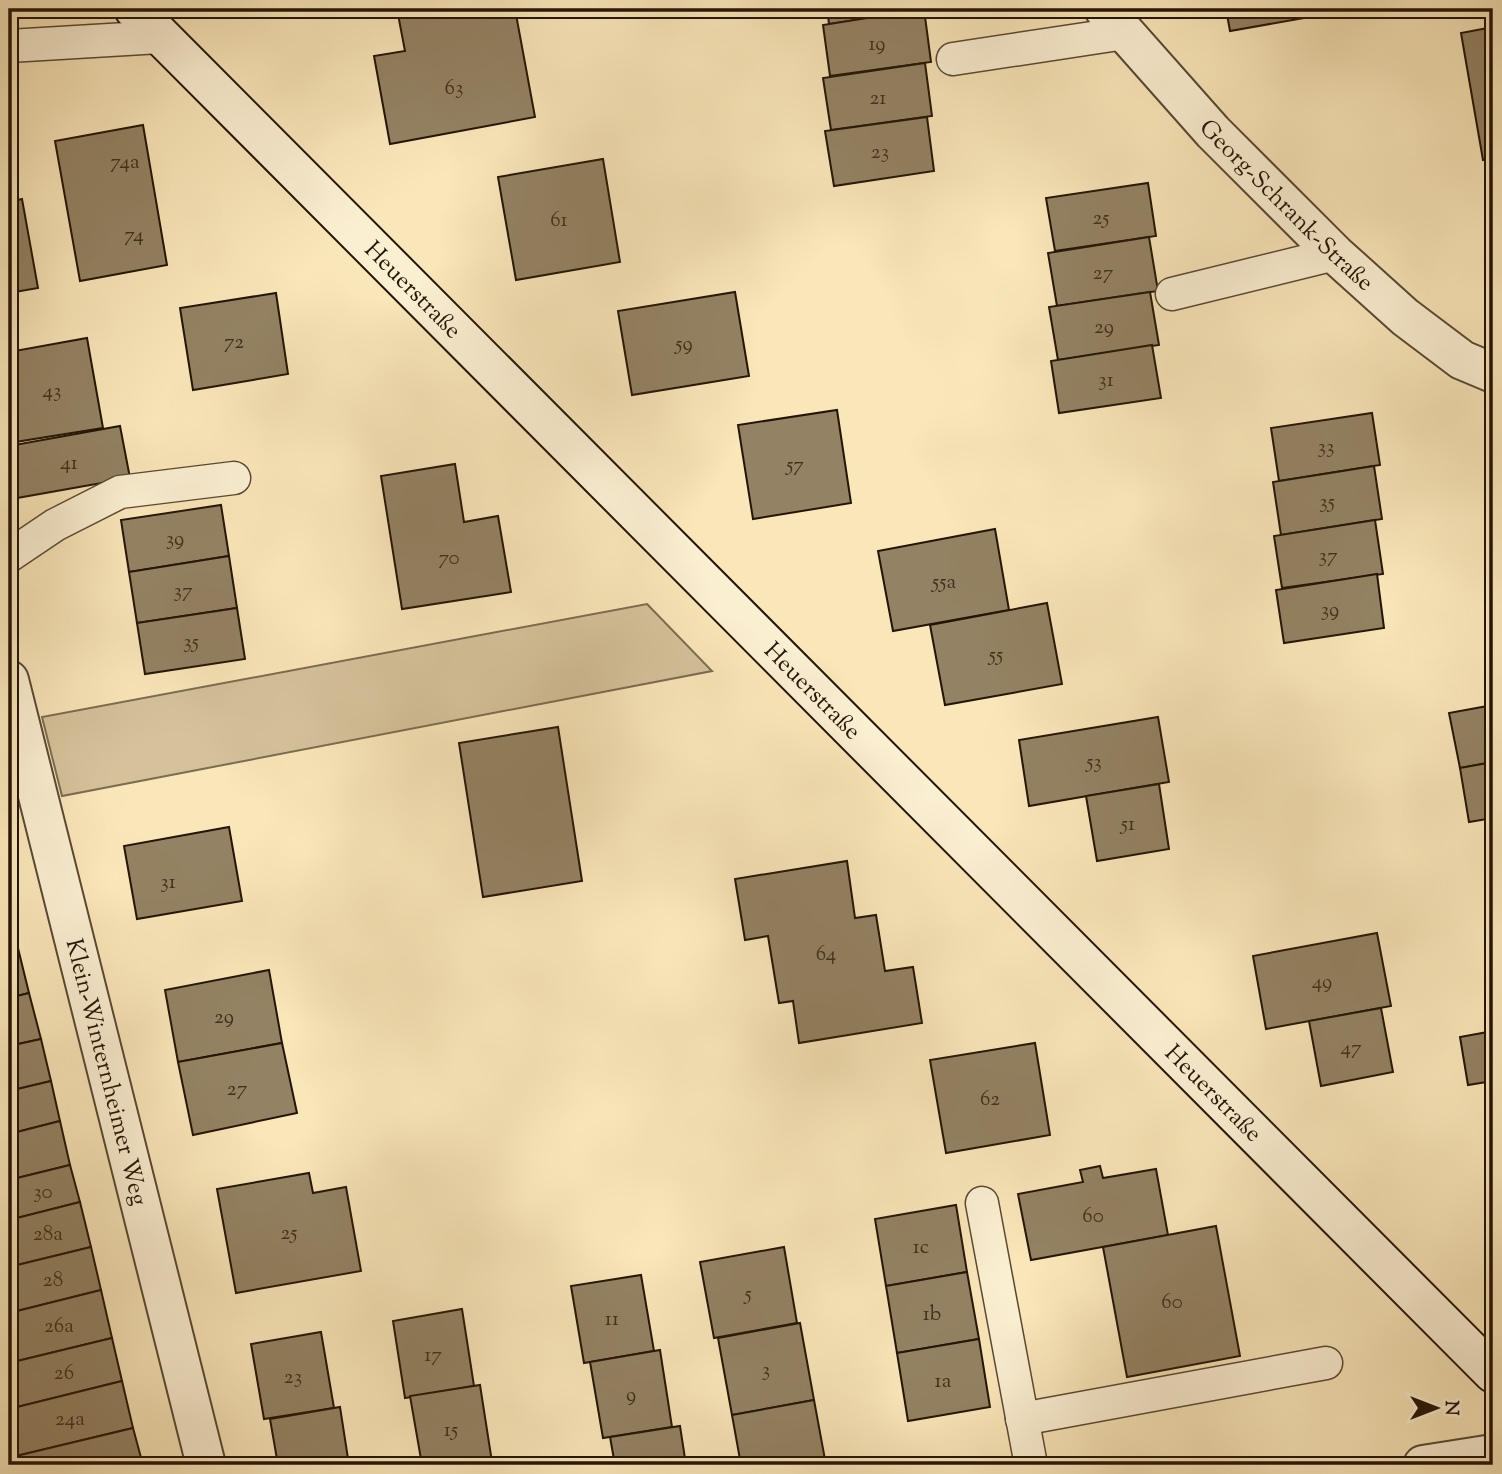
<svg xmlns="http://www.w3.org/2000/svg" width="1502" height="1474" font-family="'Sorts Mill Goudy',serif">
	<rect width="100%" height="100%" fill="#f9e6b9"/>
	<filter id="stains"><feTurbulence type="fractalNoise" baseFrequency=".00286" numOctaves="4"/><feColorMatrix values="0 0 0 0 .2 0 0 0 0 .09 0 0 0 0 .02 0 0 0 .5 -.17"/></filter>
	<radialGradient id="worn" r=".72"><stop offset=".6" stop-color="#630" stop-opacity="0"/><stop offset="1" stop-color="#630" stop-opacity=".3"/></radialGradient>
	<polygon fill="#d5c29b" stroke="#7c6c50" stroke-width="2" points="647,604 712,671 62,796 42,717"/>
	<g fill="#938263" stroke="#241506" stroke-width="2">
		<polygon points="397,9 515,9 535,117 390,144 374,56 405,51"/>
		<polygon points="827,9 930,9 829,24"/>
		<polygon points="924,9 931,62 830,76 823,25"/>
		<polygon points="1226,9 1326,9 1327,14 1230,31"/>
		<polygon points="1493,27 1493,158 1483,160 1461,33"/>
		<polygon points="925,63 932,116 831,130 823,78"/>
		<polygon points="927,117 934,171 834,186 825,131"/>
		<polygon points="143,125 167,265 80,281 55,141"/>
		<polygon points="603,159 620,262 516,280 498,177"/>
		<polygon points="1148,183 1156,236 1055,251 1046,198"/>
		<polygon points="22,199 38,288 9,293 9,202"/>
		<polygon points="1149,237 1158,291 1057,306 1048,253"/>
		<polygon points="735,292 749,376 632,395 618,311"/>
		<polygon points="1150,292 1159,345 1058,360 1049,307"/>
		<polygon points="276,293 288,374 193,390 180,308"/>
		<polygon points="87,338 103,428 9,443 9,352"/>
		<polygon points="1152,345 1161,398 1059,413 1051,361"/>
		<polygon points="837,410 851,503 753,519 738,425"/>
		<polygon points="1372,413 1380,465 1279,481 1271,428"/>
		<polygon points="120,426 130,478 17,498 9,446"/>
		<polygon points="455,464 464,522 498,516 511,592 402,609 381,476"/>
		<polygon points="1374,466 1382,519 1281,535 1273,482"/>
		<polygon points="221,505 229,556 129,572 121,520"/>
		<polygon points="1375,520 1383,574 1282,588 1274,536"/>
		<polygon points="995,529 1009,610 893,631 878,551"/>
		<polygon points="229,556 237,608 137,623 129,572"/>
		<polygon points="1377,574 1384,628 1284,643 1276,590"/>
		<polygon points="1047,603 1062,684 945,705 930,625"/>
		<polygon points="237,608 245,659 145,674 137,623"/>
		<polygon points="1493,705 1493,762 1460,768 1449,713"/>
		<polygon points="1158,717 1169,782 1029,806 1019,740"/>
		<polygon points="558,727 582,881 483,897 459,743"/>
		<polygon points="1493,762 1493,818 1469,822 1460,768"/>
		<polygon points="1159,784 1169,849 1097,861 1086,796"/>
		<polygon points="229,827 242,901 137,919 124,846"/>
		<polygon points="847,861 855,918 876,915 885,971 913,967 922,1023 799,1043 793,1001 779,1003 768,936 745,940 735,879"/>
		<polygon points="9,908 16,940 9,942"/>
		<polygon points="1377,933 1391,1006 1266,1029 1253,956"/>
		<polygon points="16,940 29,993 9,998 9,942"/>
		<polygon points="269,970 282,1043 178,1062 165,990"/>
		<polygon points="29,993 41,1039 9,1046 9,998"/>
		<polygon points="1381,1008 1393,1072 1321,1086 1309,1021"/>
		<polygon points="1493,1031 1493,1081 1468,1085 1460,1037"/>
		<polygon points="41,1039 51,1081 9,1091 9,1046"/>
		<polygon points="282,1043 297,1113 193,1135 178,1062"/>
		<polygon points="1035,1043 1050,1135 946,1153 930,1060"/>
		<polygon points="51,1081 60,1121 9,1134 9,1091"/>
		<polygon points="60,1121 70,1165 9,1180 9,1134"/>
		<polygon points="70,1165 80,1202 9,1220 9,1180"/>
		<polygon points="1100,1166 1103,1178 1156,1169 1168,1235 1031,1260 1018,1194 1083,1182 1080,1170"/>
		<polygon points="309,1173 313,1193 346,1187 361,1271 236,1293 217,1189"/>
		<polygon points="80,1202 91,1247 9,1267 9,1220"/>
		<polygon points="956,1205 967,1272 886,1286 875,1219"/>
		<polygon points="1216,1226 1240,1356 1127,1377 1103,1247"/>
		<polygon points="91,1247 101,1290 9,1313 9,1267"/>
		<polygon points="784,1247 797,1323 714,1338 700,1262"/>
		<polygon points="967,1272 979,1339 897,1353 886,1286"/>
		<polygon points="641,1275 654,1351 584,1363 571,1286"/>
		<polygon points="101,1290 112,1338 9,1363 9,1313"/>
		<polygon points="462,1309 474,1386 405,1398 393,1321"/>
		<polygon points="800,1323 814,1400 732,1415 718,1338"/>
		<polygon points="321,1332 334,1408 264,1419 251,1344"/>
		<polygon points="112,1338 122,1381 9,1409 9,1363"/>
		<polygon points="979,1339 990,1407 908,1421 897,1353"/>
		<polygon points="660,1350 672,1427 603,1438 590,1362"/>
		<polygon points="122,1381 133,1428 12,1457 9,1444 9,1409"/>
		<polygon points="480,1385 492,1462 474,1465 422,1465 410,1396"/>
		<polygon points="814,1400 826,1465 741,1465 732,1415"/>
		<polygon points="340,1407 349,1465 278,1465 270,1419"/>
		<polygon points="680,1426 686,1465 615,1465 610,1437"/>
		<polygon points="133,1428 143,1465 14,1465 12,1457"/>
	</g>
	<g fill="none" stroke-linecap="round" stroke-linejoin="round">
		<g stroke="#594933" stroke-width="35">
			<g id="lane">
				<polyline points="9,46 160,37"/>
				<polyline points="953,59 1125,33"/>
				<polyline points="1172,294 1335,254"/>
				<polyline points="9,556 55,525 120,492 234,478"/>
				<polyline points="982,1203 1031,1465"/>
				<polyline points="1022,1419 1326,1363"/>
			</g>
		</g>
		<g stroke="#594933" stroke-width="42">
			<g id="street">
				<path id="s1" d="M1104,9l109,123 122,122 70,63 57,43 31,13"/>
				<path id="s2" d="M9,680l197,785"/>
				<polyline points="1423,1465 1493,1454"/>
			</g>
		</g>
		<g stroke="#241506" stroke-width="42">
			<g id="secondary">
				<path id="s3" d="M134,9l1359,1364"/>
			</g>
		</g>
		<use href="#lane" stroke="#fbefd2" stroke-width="32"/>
		<use href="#street" stroke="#fbefd2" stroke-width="38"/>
		<use href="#secondary" stroke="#fbefd2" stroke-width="38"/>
	</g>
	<g text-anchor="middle" stroke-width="5" stroke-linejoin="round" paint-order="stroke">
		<g font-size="21" fill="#40301d">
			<text x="877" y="50">19</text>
			<text x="454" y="94">63</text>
			<text x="878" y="104">21</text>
			<text x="880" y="158">23</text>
			<text x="125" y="168">74a</text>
			<text x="1101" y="224">25</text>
			<text x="559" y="226">61</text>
			<text x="134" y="241">74</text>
			<text x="1103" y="279">27</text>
			<text x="1104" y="333">29</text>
			<text x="234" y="348">72</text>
			<text x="684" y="350">59</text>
			<text x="1106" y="386">31</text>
			<text x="52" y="397">43</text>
			<text x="1326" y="453">33</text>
			<text x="69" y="469">41</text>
			<text x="795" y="471">57</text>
			<text x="1327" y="508">35</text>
			<text x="175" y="545">39</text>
			<text x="1328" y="562">37</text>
			<text x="449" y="564">70</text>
			<text x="944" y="588">55a</text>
			<text x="183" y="597">37</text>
			<text x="1330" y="616">39</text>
			<text x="191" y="648">35</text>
			<text x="996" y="661">55</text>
			<text x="1094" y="768">53</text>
			<text x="1128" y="830">51</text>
			<text x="168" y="888">31</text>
			<text x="826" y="960">64</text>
			<text x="1322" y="988">49</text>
			<text x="224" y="1023">29</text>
			<text x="1351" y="1054">47</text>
			<text x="237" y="1095">27</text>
			<text x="990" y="1105">62</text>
			<text x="43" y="1198">30</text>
			<text x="1093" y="1222">60</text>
			<text x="289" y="1239">25</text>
			<text x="48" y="1240">28a</text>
			<text x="921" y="1253">1c</text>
			<text x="53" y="1286">28</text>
			<text x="748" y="1300">5</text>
			<text x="1172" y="1308">60</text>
			<text x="932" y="1320">1b</text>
			<text x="612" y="1325">11</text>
			<text x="59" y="1332">26a</text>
			<text x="433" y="1361">17</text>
			<text x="766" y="1376">3</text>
			<text x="64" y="1379">26</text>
			<text x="293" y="1383">23</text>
			<text x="943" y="1387">1a</text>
			<text x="631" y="1401">9</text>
			<text x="70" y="1425">24a</text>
			<text x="451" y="1436">15</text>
		</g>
		<g font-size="24" fill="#241506" stroke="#fbefd2">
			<text dy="8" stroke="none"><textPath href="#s1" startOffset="268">Georg-Schrank-Straße</textPath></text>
			<text dy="8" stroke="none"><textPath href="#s3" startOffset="396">Heuerstraße</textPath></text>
			<text dy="8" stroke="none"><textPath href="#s3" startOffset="962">Heuerstraße</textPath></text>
			<text dy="8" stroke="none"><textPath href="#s2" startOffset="404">Klein-Winternheimer Weg</textPath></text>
			<text dy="8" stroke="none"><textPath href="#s3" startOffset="1530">Heuerstraße</textPath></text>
		</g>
	</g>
	<rect width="1502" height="1474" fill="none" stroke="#f9e6b9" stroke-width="35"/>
	<rect x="10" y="10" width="1481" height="1453" fill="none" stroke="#241506" stroke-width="3.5"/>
	<rect x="18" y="18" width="1467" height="1439" fill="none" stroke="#241506" stroke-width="2"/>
	<g transform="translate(1436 1408) rotate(90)" stroke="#fbefd2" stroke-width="5" paint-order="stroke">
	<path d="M0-5L12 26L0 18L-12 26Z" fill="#241506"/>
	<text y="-10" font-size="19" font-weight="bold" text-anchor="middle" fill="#241506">N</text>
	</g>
	<rect width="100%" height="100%" filter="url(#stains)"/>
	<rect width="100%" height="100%" fill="url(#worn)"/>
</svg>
